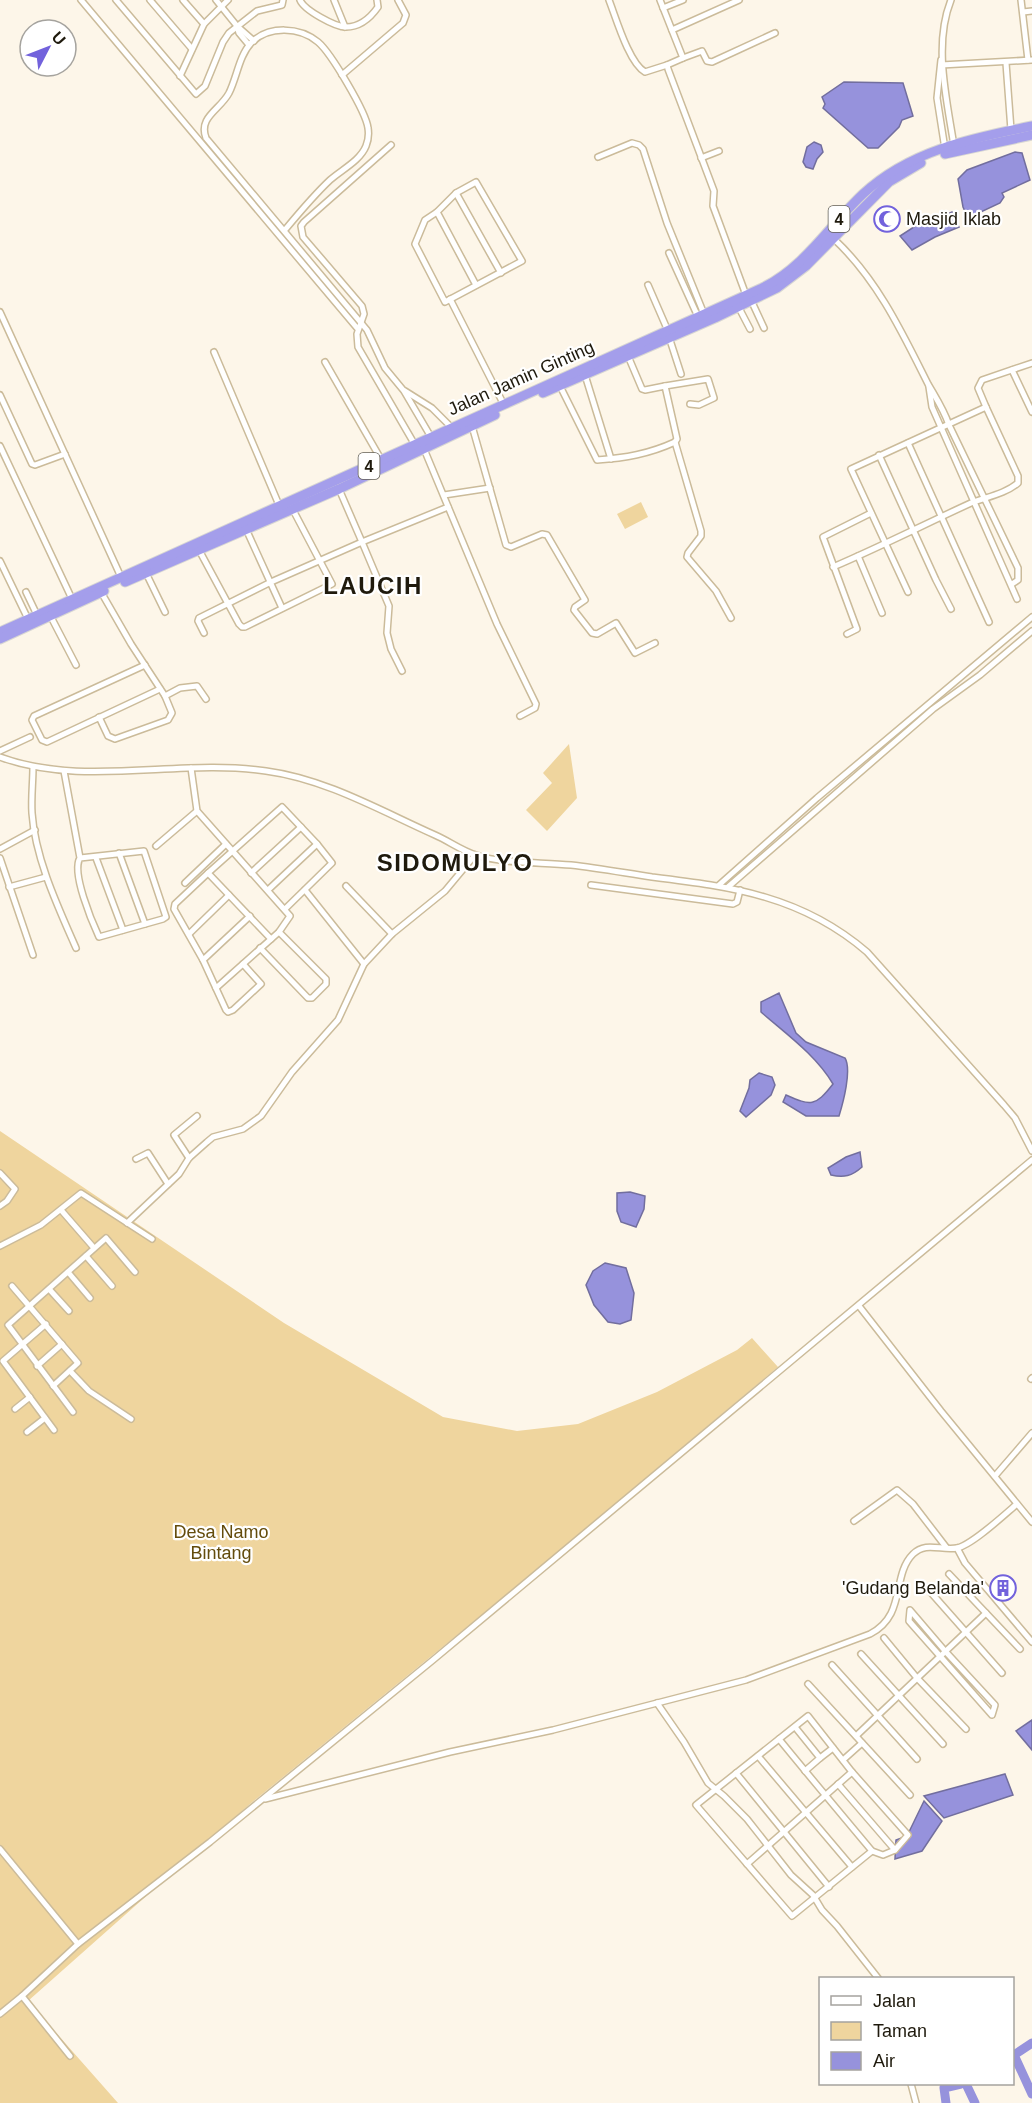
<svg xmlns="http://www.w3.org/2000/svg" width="1032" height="2103" font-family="Helvetica,sans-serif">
	<rect width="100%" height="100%" fill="#fdf6e9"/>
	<g fill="#efd59e">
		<polygon points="641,502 648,517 625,529 617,514"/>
		<polygon points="569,744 577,798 547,831 526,810 552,783 543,773"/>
		<polygon points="0,1131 284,1323 443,1417 517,1431 578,1424 657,1392 737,1350 752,1338 778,1367 526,1579 250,1804 28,2001 118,2103 0,2103"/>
	</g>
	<g fill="#9692dc" stroke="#726e9e" stroke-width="1.5">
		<polygon points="844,82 903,83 913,116 902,120 899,127 878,148 868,148 823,108 825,104 822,97"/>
		<polygon points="814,142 821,145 823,152 817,159 813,169 806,167 803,162 807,147"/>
		<polygon points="1015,152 1022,153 1030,180 1002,193 1004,197 1000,203 968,218 963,207 958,179 967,170"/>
		<polygon points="952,212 959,227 935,237 912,250 900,236 920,223 927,223"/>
		<path d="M779,993l17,40 10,9 39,16c7,12 -2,45 -6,58h-33l-23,-14 3,-7c25,11 29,12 47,-11 -17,-29 -47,-50 -72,-72v-10z"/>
		<polygon points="759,1073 772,1077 775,1085 771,1095 746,1117 740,1111 749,1088 750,1080"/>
		<path d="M860,1152l2,15c-10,9 -18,11 -31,8l-3,-7 18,-11z"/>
		<polygon points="630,1192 645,1196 644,1209 636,1227 621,1222 617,1211 617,1193"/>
		<polygon points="605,1263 626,1268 634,1293 631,1320 620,1324 608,1322 594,1305 586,1285 593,1271"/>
		<polygon points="1032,1720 1032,1750 1016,1731"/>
		<polygon points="1005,1774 1013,1795 944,1818 924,1796"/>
		<polygon points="924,1801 942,1821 922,1851 895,1859 896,1840 907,1836"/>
	</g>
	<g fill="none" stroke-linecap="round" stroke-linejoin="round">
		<g stroke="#9692dc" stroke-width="9">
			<polyline points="1032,2043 1014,2055 1032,2094"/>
			<polyline points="966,2084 975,2103"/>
			<polyline points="946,2103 944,2088 961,2084"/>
		</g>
		<g stroke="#cbbb9a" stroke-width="8">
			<g id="minor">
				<polyline points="81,0 357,328"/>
				<polyline points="116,0 196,94 205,86 223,42 229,33 257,11 282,5 283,0"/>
				<polyline points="150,0 192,49"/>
				<polyline points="183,0 204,24"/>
				<polyline points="216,0 237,26 239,33 249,45"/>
				<path d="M300,0c4,10 35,27 46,27 14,0 25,-10 32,-20l-1,-7"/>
				<polyline points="334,0 345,27"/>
				<path d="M609,0c7,18 20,63 36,72l22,-7"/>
				<polyline points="660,0 683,58 667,65 668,69 714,191 713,206 746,295"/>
				<path d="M951,0c-18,45 -4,100 3,146"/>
				<polyline points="1021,0 1028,60"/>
				<polyline points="663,8 683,0"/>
				<polyline points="1023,12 1032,11"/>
				<polyline points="237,26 254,41"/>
				<polyline points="672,30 739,0"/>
				<polyline points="683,58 702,51 707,61 712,62 775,33"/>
				<polyline points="941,60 937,98 945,149"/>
				<polyline points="1006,63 1011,130"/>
				<polyline points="941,65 1032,60"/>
				<polyline points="342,75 403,23 406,15 398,0"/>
				<polyline points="180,76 204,24 228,0"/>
				<polyline points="391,145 304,222 301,226 303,237 362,306 364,314 357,334 358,347 415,445"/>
				<polyline points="598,157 632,143 639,145 643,149 667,223 704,314"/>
				<polyline points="701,158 719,151"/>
				<polygon points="476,182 522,261 445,302 415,244 425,220 437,212 456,193"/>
				<polyline points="456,193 501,273"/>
				<polyline points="437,212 476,285"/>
				<path d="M284,231c15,-18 29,-35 46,-51 11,-10 30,-19 36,-34 2,-5 3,-12 2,-18 -2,-16 -37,-75 -50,-86 -18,-15 -49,-17 -67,1 -12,13 -14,34 -22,50 -9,17 -31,24 -23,45l161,192 18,38 19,23 27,46"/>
				<path d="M834,239c43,40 68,93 94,145 8,14 16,26 21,41l69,143v12l-6,4"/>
				<polyline points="669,253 699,319"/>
				<polyline points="648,285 668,331"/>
				<polyline points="450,299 504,405"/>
				<polyline points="751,300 764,328"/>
				<polyline points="738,306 750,329"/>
				<polyline points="0,312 121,577"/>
				<polyline points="669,337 681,374"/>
				<polyline points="214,352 279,505"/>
				<polyline points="628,356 642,389 645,390 665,386 677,439 675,442 701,531 701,536 688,553 687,557 716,591 731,618"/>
				<polyline points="325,362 382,461"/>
				<polyline points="1012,370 1032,412"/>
				<polyline points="585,375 611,459"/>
				<path d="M560,386l37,74c28,-2 52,-6 78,-18"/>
				<polyline points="665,386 708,379 714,398 699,405 690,404"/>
				<polyline points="929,387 932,407 1017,599"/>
				<polyline points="405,391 432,408 452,428"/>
				<polyline points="0,395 32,464 35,465 65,454"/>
				<polyline points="986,407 978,388 982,380 1032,363"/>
				<polyline points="472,426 506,545 511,547 542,534 547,535 585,600 575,607 574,610 592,633 597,634 616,623 635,653 655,643"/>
				<polyline points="908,443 989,622"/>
				<polyline points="0,446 72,599"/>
				<polyline points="424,449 497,624 536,704 535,708 520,716"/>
				<polyline points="879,455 936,580 951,609"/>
				<polyline points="339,489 362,542 448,507"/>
				<polyline points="444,495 490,488"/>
				<polyline points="246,529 282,608"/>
				<polyline points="199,550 239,624 242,627 245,627 332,584 292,508"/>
				<polyline points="858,556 882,613"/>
				<polyline points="0,561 28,619"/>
				<path d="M833,567c47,-20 92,-43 138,-64 15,-6 34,-9 47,-20v-7l-32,-69 -135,62 57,123"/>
				<polyline points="146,573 165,612"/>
				<polyline points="26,592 37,615"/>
				<polyline points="51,617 76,665"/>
				<polyline points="204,633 198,621 199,618 271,582 362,542 389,606 387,633 391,649 402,671"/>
				<polyline points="847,634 857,629 823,537 871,513"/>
				<polyline points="145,665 34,716 32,720 42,740 47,742 160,689"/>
				<polyline points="165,696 180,688 197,686 206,699"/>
				<polyline points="99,717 108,736 115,739 168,720 172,713 165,696 131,644 101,592"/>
				<polyline points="0,751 30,737"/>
				<path d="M0,757c84,31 179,1 266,14 60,8 115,40 169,64 14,6 27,16 41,20 27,9 66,7 95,10 27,3 54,8 81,12 81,10 150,19 215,75l137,153 11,13 17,33"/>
				<path d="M33,767c0,15 -2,31 -1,46 3,45 26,94 44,135"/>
				<polyline points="191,768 197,811 290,916 279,932 216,988"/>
				<path d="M64,771l16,87 64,-7 22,66 -3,2 -64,18c-7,-15 -28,-65 -19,-79"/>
				<polyline points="156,846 197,811"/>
				<polyline points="0,849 35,830"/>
				<polyline points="119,853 145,924"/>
				<polyline points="0,858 33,955"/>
				<polyline points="96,858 123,930"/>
				<polyline points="208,873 175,904 174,909 203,960 226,1010 228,1012 233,1010 261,984 243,964"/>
				<polyline points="251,873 301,827"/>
				<polyline points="185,883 226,844"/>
				<polyline points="591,885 733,904 737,902 740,890"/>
				<polyline points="719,885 817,798 1032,617"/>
				<polyline points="346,886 392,934"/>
				<polyline points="9,887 46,877"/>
				<polyline points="728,887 933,709 980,675 1032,631"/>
				<polyline points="268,890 317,844 332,863 285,909"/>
				<polyline points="305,890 364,964"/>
				<polyline points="189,934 229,895"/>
				<polyline points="271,939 208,873 282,807 317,844"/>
				<polyline points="260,948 308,998 312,998 326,984 326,979 279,932"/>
				<polyline points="203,960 250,916"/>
				<polyline points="189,1158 174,1135 197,1116"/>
				<polyline points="136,1159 148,1153 168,1184"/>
				<polyline points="0,1173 15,1189 7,1201 0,1206"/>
				<polyline points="61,1210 94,1248"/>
				<polyline points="127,1223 179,1174 189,1158 207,1142 213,1137 243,1129 261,1116 292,1072 338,1020 364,964 392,934 445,891 475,855"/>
				<polyline points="0,1246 41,1225 81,1193 152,1239"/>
				<polyline points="86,1256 112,1286"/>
				<polyline points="68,1272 90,1298"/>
				<polyline points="12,1286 78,1363 53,1386"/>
				<polyline points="49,1289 69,1311"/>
				<polyline points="859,1306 941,1411 1032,1522"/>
				<polyline points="46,1324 3,1361 54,1430"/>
				<polyline points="37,1366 62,1344"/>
				<polyline points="70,1371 89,1391 131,1419"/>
				<polyline points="1031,1379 1032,1378"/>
				<polyline points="15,1409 30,1397"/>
				<polyline points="73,1412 8,1325 106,1238 135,1272"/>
				<polyline points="27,1432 45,1418"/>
				<polyline points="995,1476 1032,1433"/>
				<polyline points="854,1521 897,1490 913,1504 946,1547"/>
				<polyline points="957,1548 965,1563 1032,1642"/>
				<polyline points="949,1574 1020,1649"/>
				<polyline points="926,1587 1002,1673"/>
				<polygon points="910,1610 945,1651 995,1705 992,1715 909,1621"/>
				<polyline points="884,1638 917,1678 966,1729"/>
				<polyline points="861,1654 943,1744"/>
				<polyline points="832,1665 917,1759"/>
				<polyline points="808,1684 910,1795"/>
				<polyline points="657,1703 684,1742 708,1783 724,1796 747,1819 791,1875 813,1895 822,1910 837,1926 878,1978"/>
				<polyline points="795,1727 820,1758 805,1771"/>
				<polyline points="856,1736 986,1613"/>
				<polyline points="758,1756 852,1867"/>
				<polyline points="820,1758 833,1748"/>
				<polyline points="843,1760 862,1743"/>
				<polyline points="852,1772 808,1716 696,1805 792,1916 872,1851"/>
				<polyline points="736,1773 829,1887"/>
				<polyline points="838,1784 895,1850"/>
				<path d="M265,1799l185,-47 103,-22 193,-50 124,-46c37,-19 21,-58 43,-80 13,-13 28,-3 44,-6 15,-3 47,-33 60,-44"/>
				<polyline points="0,1849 78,1944"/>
				<path d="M747,1864l105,-92 56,63 -13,15 -12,5 -11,-4c-31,-37 -62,-74 -93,-112"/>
				<polyline points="22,1996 70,2056"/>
				<polyline points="0,2014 22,1996 78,1944 210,1842 433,1660 1032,1160"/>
				<polyline points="911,2084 916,2103"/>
			</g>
		</g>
		<g stroke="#d7d6d3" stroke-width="11">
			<g id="trunk">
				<polyline points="945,154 1032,135"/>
				<polyline points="543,393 715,318 777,288 806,266 889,182 921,163"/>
				<polyline points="125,582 339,489 495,415"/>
				<path d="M0,632l762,-344c43,-21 67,-62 101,-94 46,-43 109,-56 169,-68"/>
				<polyline points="0,639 104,591"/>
			</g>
		</g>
		<use href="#minor" stroke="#fff" stroke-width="5"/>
		<use href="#trunk" stroke="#a49eeb" stroke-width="9"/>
	</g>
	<defs>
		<g id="mosque-ring" transform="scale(1.35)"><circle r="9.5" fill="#fff" stroke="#7262dc" stroke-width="1.5"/><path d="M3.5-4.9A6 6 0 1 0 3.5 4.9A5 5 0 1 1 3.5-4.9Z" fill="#7262dc"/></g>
		<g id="building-ring" transform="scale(1.35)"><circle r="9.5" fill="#fff" stroke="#7262dc" stroke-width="1.5"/><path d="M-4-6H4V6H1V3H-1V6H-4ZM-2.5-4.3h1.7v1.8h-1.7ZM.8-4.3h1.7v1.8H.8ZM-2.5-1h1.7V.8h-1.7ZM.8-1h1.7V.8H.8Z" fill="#7262dc"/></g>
	</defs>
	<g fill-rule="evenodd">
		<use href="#mosque-ring" x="887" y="219"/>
		<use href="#building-ring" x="1003" y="1588"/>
	</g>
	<g text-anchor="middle" stroke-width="4.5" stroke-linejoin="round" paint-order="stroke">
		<g fill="#fff" stroke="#625f56" stroke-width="1.5">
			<rect x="828.5" y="206" width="21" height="26" rx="4.5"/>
			<rect x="358.5" y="453" width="21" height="26" rx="4.5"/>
		</g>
		<g font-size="16" font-weight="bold" fill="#1f1a0d">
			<text x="839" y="225">4</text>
			<text x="369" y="472">4</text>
		</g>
		<g font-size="18" fill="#1f1a0d" stroke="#fff" text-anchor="start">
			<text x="906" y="225">Masjid Iklab</text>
			<text x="984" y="1594" text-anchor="end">'Gudang Belanda'</text>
		</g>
		<g font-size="18" fill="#1f1a0d" stroke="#fff">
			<text transform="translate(521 378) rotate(-24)" y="6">Jalan Jamin Ginting</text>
		</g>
		<g font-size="18" fill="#644c0c" stroke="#fff">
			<text x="221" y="1538">Desa Namo<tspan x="221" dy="21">Bintang</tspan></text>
		</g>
		<g font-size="24" font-weight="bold" letter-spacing="1.5" fill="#1f1a0d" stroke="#fff">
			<text x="373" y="594">LAUCIH</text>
			<text x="455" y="871">SIDOMULYO</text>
		</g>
	</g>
	<rect x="819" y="1977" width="195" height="108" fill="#ffffff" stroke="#a5a39e" stroke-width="1.5"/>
	<rect x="831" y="1996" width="30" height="9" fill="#ffffff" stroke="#a5a39e" stroke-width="1.5"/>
	<text x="873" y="2007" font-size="18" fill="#1f1a0d">Jalan</text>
	<rect x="831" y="2022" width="30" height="18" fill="#efd59e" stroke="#a5a39e" stroke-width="1.5"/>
	<text x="873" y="2037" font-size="18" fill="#1f1a0d">Taman</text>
	<rect x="831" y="2052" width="30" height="18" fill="#9692dc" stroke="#a5a39e" stroke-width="1.5"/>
	<text x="873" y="2067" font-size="18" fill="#1f1a0d">Air</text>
	<g transform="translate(48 48) rotate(48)"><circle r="28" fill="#ffffff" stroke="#a5a39e" stroke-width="1.5"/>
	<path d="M0-4.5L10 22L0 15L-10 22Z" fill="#7262dc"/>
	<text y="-9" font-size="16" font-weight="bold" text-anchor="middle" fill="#1f1a0d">U</text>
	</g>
</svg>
